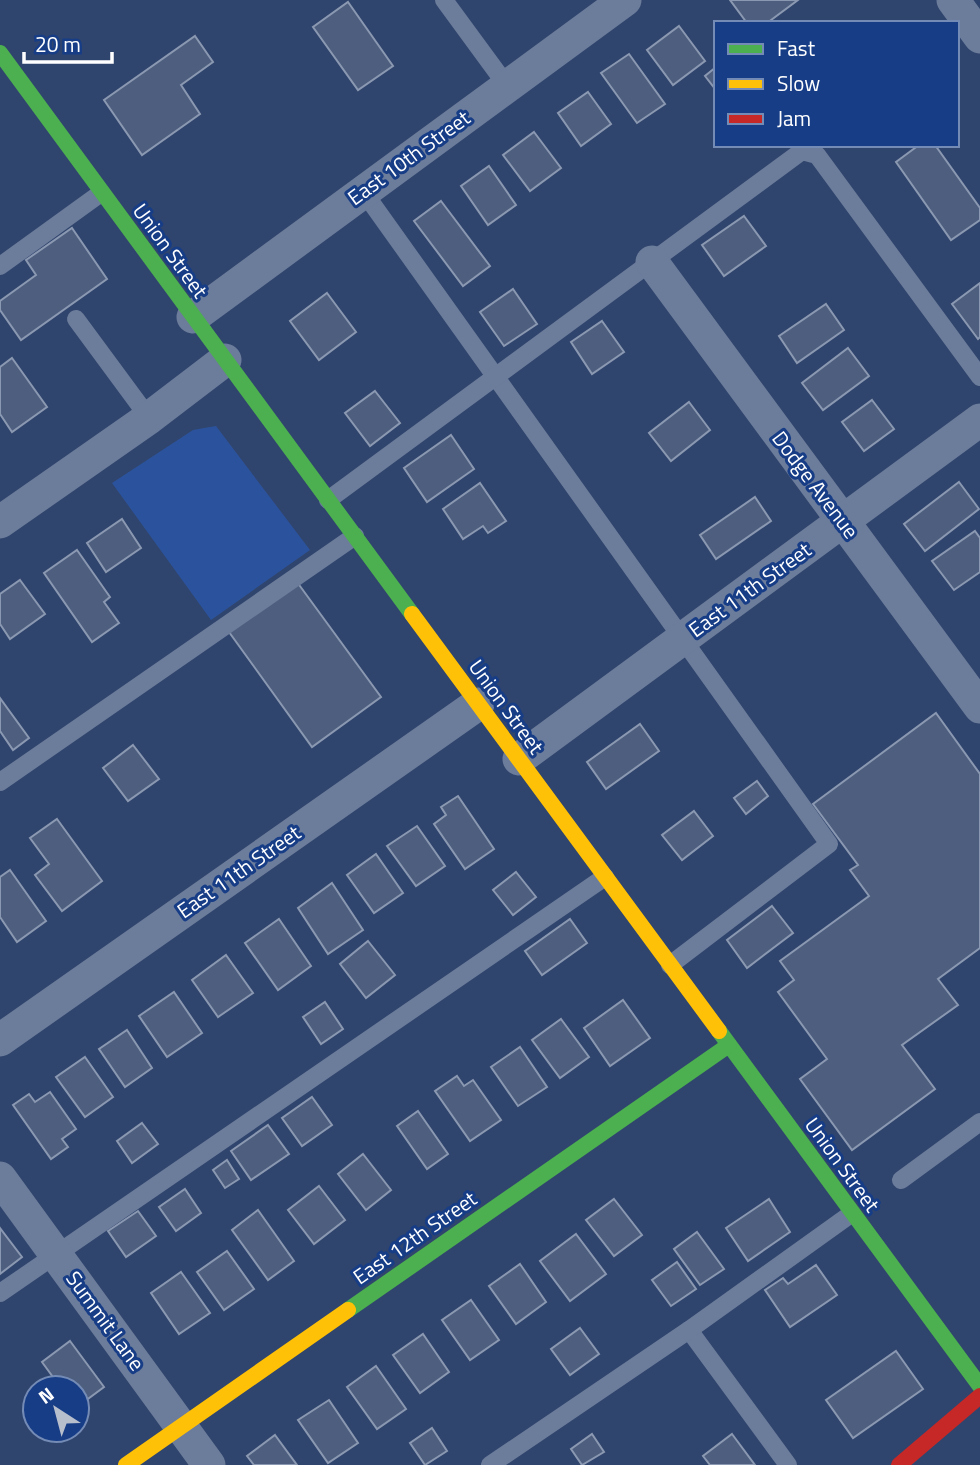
<svg xmlns="http://www.w3.org/2000/svg" width="980" height="1465" font-family="'Titillium Web',sans-serif">
	<rect width="100%" height="100%" fill="#30456d"/>
	<polygon fill="#2b539d" points="216,426 310,550 211,620 112,483 193,430"/>
	<g fill="#4d5e7e" stroke="#8b98b1" stroke-width="2">
		<polygon points="730,0 798,0 767,23 747,23"/>
		<polygon points="348,2 393,66 358,90 313,27"/>
		<polygon points="679,26 705,61 673,85 647,50"/>
		<polygon points="195,36 213,62 181,85 200,114 142,155 104,100"/>
		<polygon points="629,54 665,104 637,123 601,73"/>
		<polygon points="716,67 716,90 705,76"/>
		<polygon points="588,92 611,124 581,146 558,113"/>
		<polygon points="534,132 561,168 530,191 503,155"/>
		<polygon points="919,145 935,145 980,208 980,220 951,240 896,162"/>
		<polygon points="489,166 516,205 488,225 461,186"/>
		<polygon points="441,201 490,266 463,286 414,221"/>
		<polygon points="744,216 766,246 724,276 702,245"/>
		<polygon points="72,228 107,279 21,340 0,310 0,301 36,275 26,260"/>
		<polygon points="980,283 980,337 978,339 952,304"/>
		<polygon points="513,289 537,324 504,346 480,312"/>
		<polygon points="327,293 356,332 319,360 290,321"/>
		<polygon points="826,304 844,330 797,363 779,336"/>
		<polygon points="602,321 624,352 592,374 571,342"/>
		<polygon points="848,348 869,376 823,410 802,383"/>
		<polygon points="12,358 47,407 12,432 0,414 0,367"/>
		<polygon points="375,391 400,423 370,446 345,413"/>
		<polygon points="872,400 894,429 864,451 842,422"/>
		<polygon points="689,402 710,430 671,461 649,433"/>
		<polygon points="451,435 474,469 427,502 404,468"/>
		<polygon points="959,482 979,509 925,551 904,524"/>
		<polygon points="480,483 506,521 488,533 483,526 463,539 443,509"/>
		<polygon points="755,497 771,521 716,559 700,535"/>
		<polygon points="122,519 141,548 106,572 87,543"/>
		<polygon points="975,531 980,538 980,572 954,590 932,561"/>
		<polygon points="77,550 110,597 104,602 119,623 92,642 44,573"/>
		<polygon points="20,580 45,614 10,639 0,624 0,594"/>
		<polygon points="297,582 381,697 312,747 229,632"/>
		<polygon points="0,698 29,738 13,750 0,731"/>
		<polygon points="936,713 980,774 980,948 938,979 958,1005 902,1045 935,1089 852,1150 800,1079 827,1059 778,992 794,980 780,961 869,896 850,870 858,865 813,804"/>
		<polygon points="640,724 659,751 606,789 587,762"/>
		<polygon points="133,745 159,779 128,801 103,768"/>
		<polygon points="757,781 768,796 746,814 734,798"/>
		<polygon points="458,796 494,849 465,869 434,824 446,815 441,807"/>
		<polygon points="694,811 713,836 682,860 662,835"/>
		<polygon points="57,819 102,881 62,911 35,875 49,864 30,838"/>
		<polygon points="417,826 445,866 416,886 387,846"/>
		<polygon points="376,854 403,893 374,913 347,875"/>
		<polygon points="10,870 46,921 17,942 0,917 0,877"/>
		<polygon points="516,872 536,897 513,915 493,890"/>
		<polygon points="332,883 363,930 328,954 298,908"/>
		<polygon points="772,906 793,933 747,968 727,940"/>
		<polygon points="279,919 311,966 278,990 245,943"/>
		<polygon points="570,919 587,943 542,975 525,951"/>
		<polygon points="368,941 395,975 366,998 340,964"/>
		<polygon points="226,955 253,993 218,1017 192,980"/>
		<polygon points="174,992 202,1033 167,1057 139,1016"/>
		<polygon points="623,1000 650,1038 610,1066 584,1028"/>
		<polygon points="325,1002 343,1029 321,1044 303,1017"/>
		<polygon points="561,1019 589,1057 560,1078 532,1040"/>
		<polygon points="127,1030 152,1068 125,1087 99,1049"/>
		<polygon points="520,1047 547,1087 518,1106 491,1067"/>
		<polygon points="85,1057 113,1097 85,1117 56,1077"/>
		<polygon points="457,1076 464,1086 473,1080 501,1120 470,1141 435,1091"/>
		<polygon points="50,1092 76,1129 62,1139 68,1147 51,1159 13,1105 29,1094 35,1102"/>
		<polygon points="312,1097 332,1125 302,1146 282,1118"/>
		<polygon points="418,1111 448,1154 427,1169 397,1126"/>
		<polygon points="142,1123 158,1144 132,1163 117,1141"/>
		<polygon points="268,1125 289,1154 251,1180 231,1151"/>
		<polygon points="363,1154 391,1190 366,1210 338,1174"/>
		<polygon points="227,1160 239,1179 225,1188 213,1170"/>
		<polygon points="319,1186 345,1220 314,1244 288,1210"/>
		<polygon points="185,1189 201,1213 176,1231 159,1207"/>
		<polygon points="614,1199 642,1235 614,1256 586,1220"/>
		<polygon points="769,1199 790,1232 748,1261 726,1228"/>
		<polygon points="258,1210 294,1261 268,1280 232,1230"/>
		<polygon points="138,1211 156,1236 126,1257 108,1231"/>
		<polygon points="0,1228 22,1257 0,1274"/>
		<polygon points="697,1232 724,1269 700,1285 674,1249"/>
		<polygon points="576,1234 606,1274 570,1301 540,1261"/>
		<polygon points="227,1251 254,1289 224,1310 197,1272"/>
		<polygon points="677,1262 696,1289 671,1306 652,1280"/>
		<polygon points="520,1264 546,1302 516,1324 489,1286"/>
		<polygon points="816,1265 837,1295 790,1327 765,1290 783,1278 788,1284"/>
		<polygon points="181,1272 210,1313 179,1334 151,1293"/>
		<polygon points="471,1300 499,1340 470,1360 442,1320"/>
		<polygon points="580,1328 599,1354 570,1375 551,1349"/>
		<polygon points="423,1334 449,1372 420,1393 393,1355"/>
		<polygon points="70,1341 104,1387 77,1407 77,1388 61,1388 42,1362"/>
		<polygon points="896,1351 923,1389 853,1438 826,1400"/>
		<polygon points="376,1366 406,1409 377,1429 347,1387"/>
		<polygon points="329,1400 358,1443 328,1463 298,1420"/>
		<polygon points="432,1428 447,1451 425,1465 410,1443"/>
		<polygon points="592,1434 604,1452 582,1465 571,1449"/>
		<polygon points="732,1434 755,1465 710,1465 703,1456"/>
		<polygon points="275,1435 297,1465 254,1465 247,1456"/>
	</g>
	<g fill="none" stroke-linecap="round" stroke-linejoin="round">
		<g stroke="#6c7c9b" stroke-width="18">
			<polyline points="444,0 507,86"/>
			<polyline points="363,191 829,844 670,965"/>
			<polyline points="0,266 101,193"/>
			<polyline points="76,319 149,418"/>
			<polyline points="328,500 802,151 817,155 980,377"/>
			<polyline points="0,782 355,536"/>
			<polyline points="901,1180 980,1122"/>
			<polyline points="0,1293 605,877"/>
			<polyline points="689,1330 788,1465"/>
			<polyline points="490,1465 689,1330 851,1214"/>
		</g>
		<g stroke="#6c7c9b" stroke-width="33">
			<polyline points="953,0 980,37"/>
			<polyline points="652,262 980,707"/>
			<polyline points="193,317 625,0"/>
			<polyline points="0,522 149,418 225,360"/>
			<polyline points="519,759 980,420"/>
			<polyline points="0,1040 478,704"/>
			<polyline points="0,1178 209,1465"/>
		</g>
		<g stroke="#4caf50" stroke-width="16">
			<polyline points="0,53 412,614"/>
			<polyline points="719,1031 980,1386"/>
			<polyline points="348,1310 729,1045"/>
		</g>
		<g stroke="#ffc107" stroke-width="16">
			<polyline points="412,614 719,1031"/>
			<polyline points="126,1465 348,1310"/>
		</g>
		<polyline stroke="#c62828" stroke-width="16" points="899,1465 980,1396"/>
	</g>
	<g text-anchor="middle" stroke-width="6" stroke-linejoin="round" paint-order="stroke">
		<g font-size="21" fill="#fff" stroke="#173d86">
			<text transform="translate(409 158) rotate(-36)" y="7">East 10th Street</text>
			<text transform="translate(170 251) rotate(54)" y="7">Union Street</text>
			<text transform="translate(815 485) rotate(53)" y="7">Dodge Avenue</text>
			<text transform="translate(750 590) rotate(-36)" y="7">East 11th Street</text>
			<text transform="translate(506 707) rotate(54)" y="7">Union Street</text>
			<text transform="translate(239 872) rotate(-35)" y="7">East 11th Street</text>
			<text transform="translate(842 1165) rotate(54)" y="7">Union Street</text>
			<text transform="translate(415 1238) rotate(-35)" y="7">East 12th Street</text>
			<text transform="translate(105 1321) rotate(54)" y="7">Summit Lane</text>
		</g>
	</g>
	<rect x="714" y="21" width="245" height="126" fill="#173d86" stroke="#748bb6" stroke-width="2"/>
	<rect x="728" y="44" width="35" height="10" fill="#4caf50" stroke="#748bb6" stroke-width="2"/>
	<text x="777" y="56" font-size="21" fill="#ffffff">Fast</text>
	<rect x="728" y="79" width="35" height="10" fill="#ffc107" stroke="#748bb6" stroke-width="2"/>
	<text x="777" y="91" font-size="21" fill="#ffffff">Slow</text>
	<rect x="728" y="114" width="35" height="10" fill="#c62828" stroke="#748bb6" stroke-width="2"/>
	<text x="777" y="126" font-size="21" fill="#ffffff">Jam</text>
	<g transform="translate(56 1409) rotate(324)"><circle r="33" fill="#173d86" stroke="#748bb6" stroke-width="2"/>
	<path d="M0-5L12 26L0 18L-12 26Z" fill="#b7becc"/>
	<text y="-10" font-size="19" font-weight="bold" text-anchor="middle" fill="#ffffff">N</text>
	</g>
	<path d="M24 52v10h88v-10" fill="none" stroke="#ffffff" stroke-width="3.5"/>
	<text x="35" y="52" font-size="21" fill="#ffffff" stroke="#173d86" stroke-width="5" paint-order="stroke">20 m</text>
</svg>
